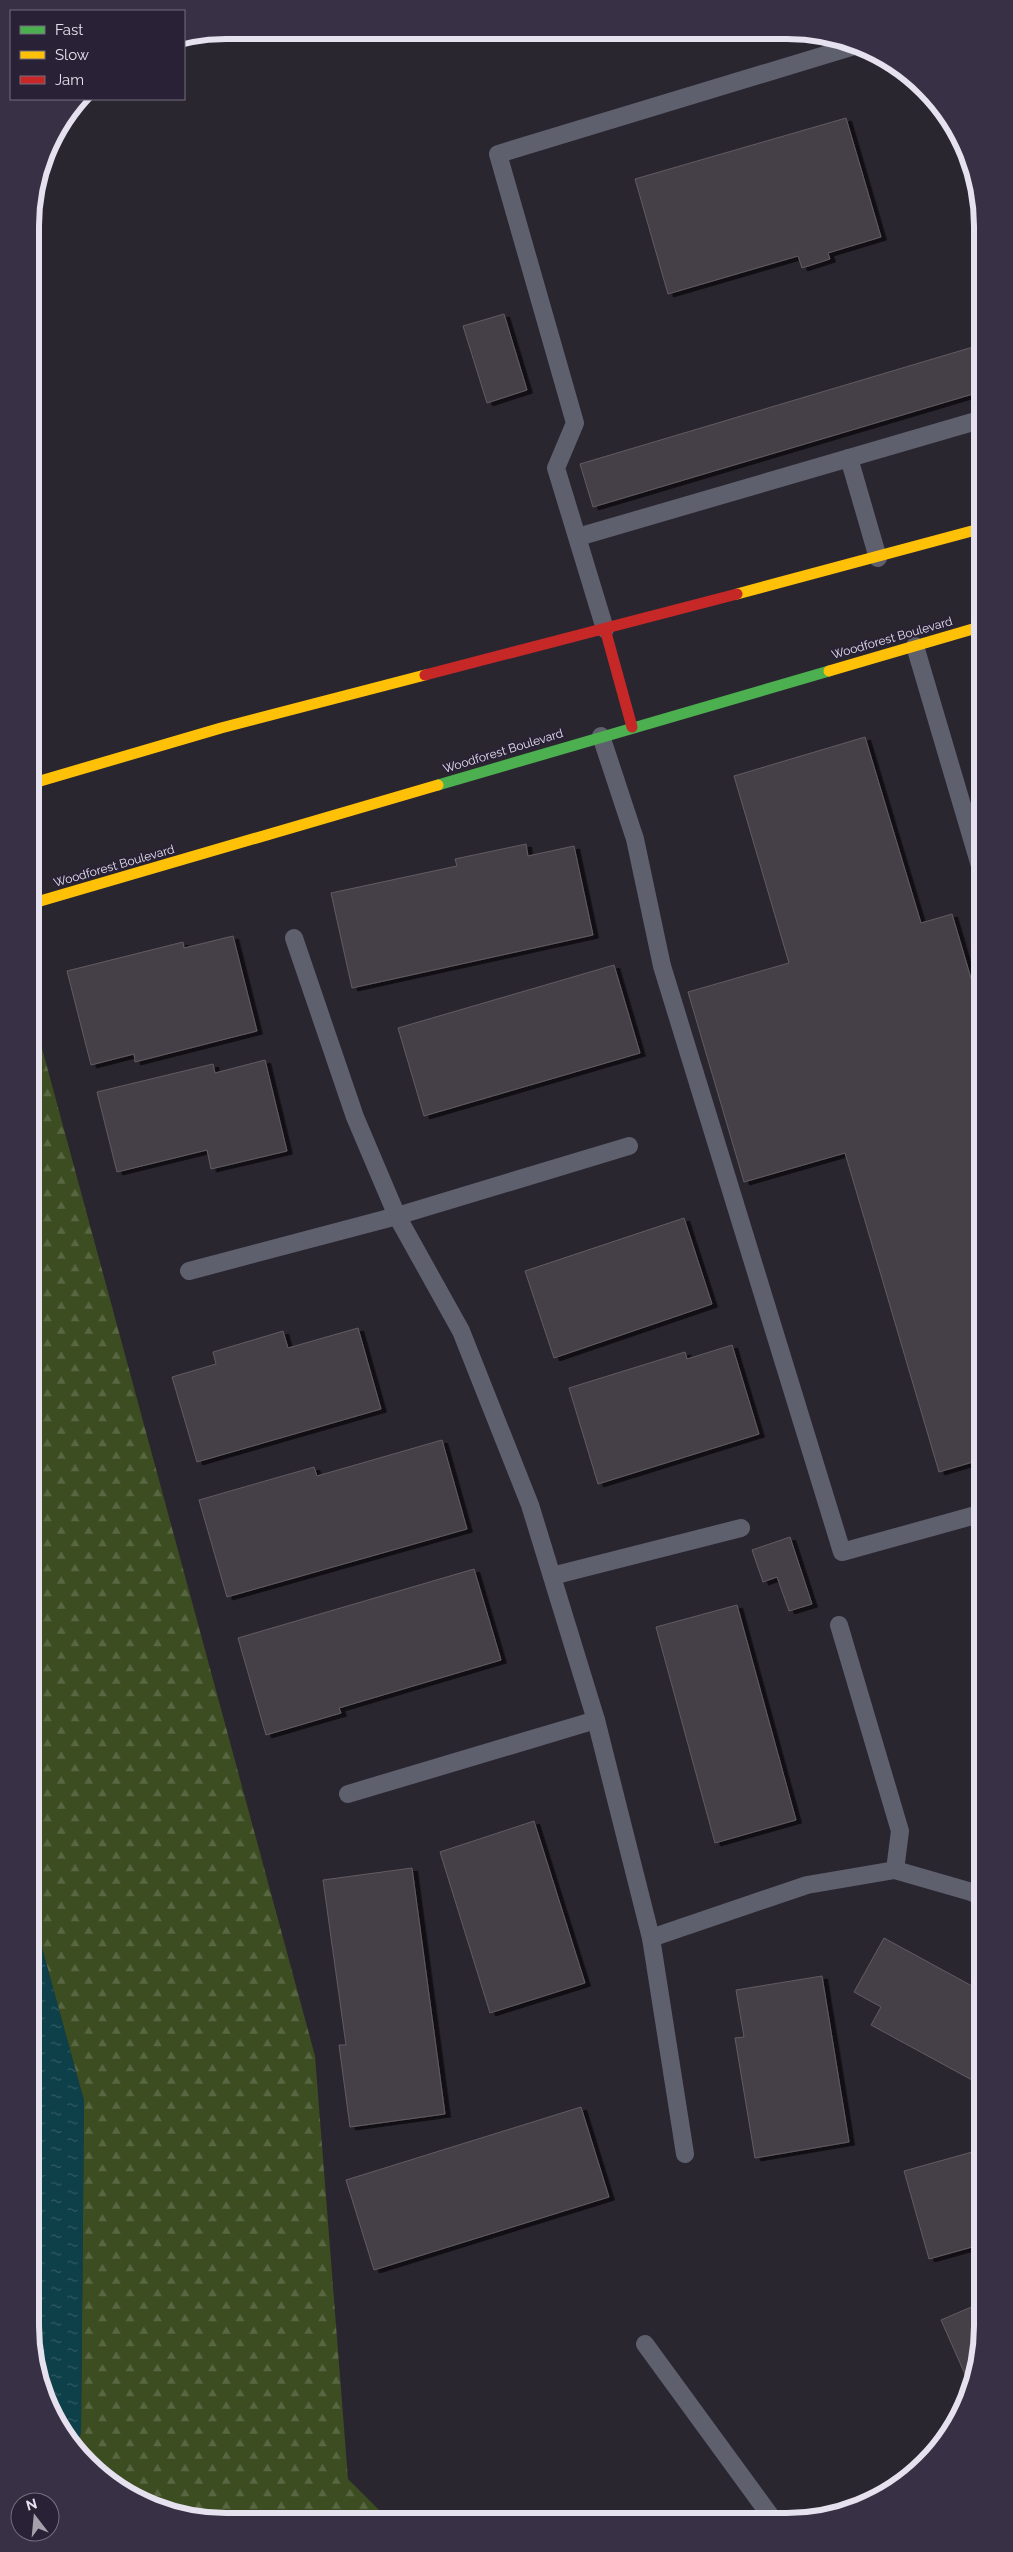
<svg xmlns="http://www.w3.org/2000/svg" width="1013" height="2552" font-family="Raleway,sans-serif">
	<defs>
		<pattern id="forest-firs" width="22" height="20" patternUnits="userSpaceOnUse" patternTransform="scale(1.25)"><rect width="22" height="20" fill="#3c4d21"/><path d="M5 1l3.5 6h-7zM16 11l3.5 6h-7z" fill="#586642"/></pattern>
		<pattern id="water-ripples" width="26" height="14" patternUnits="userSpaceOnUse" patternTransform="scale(1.25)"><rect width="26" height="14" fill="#0e4049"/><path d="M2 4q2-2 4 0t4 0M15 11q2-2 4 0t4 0" fill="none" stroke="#315b64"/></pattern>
		<filter id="shadow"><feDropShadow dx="5.5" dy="3" stdDeviation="0" flood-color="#0009"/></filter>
	</defs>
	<rect width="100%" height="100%" fill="#2a2630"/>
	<polygon fill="url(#forest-firs)" points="30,1004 315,2056 348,2479 389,2520 188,2518 139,2502 88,2465 76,2450 81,2432 84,2101 30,1904"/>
	<polygon fill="url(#water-ripples)" points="30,1904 84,2101 81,2432 76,2450 56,2424 37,2377 30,2326"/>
	<g fill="#454047" stroke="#625b62" filter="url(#shadow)">
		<polygon points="846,118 881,237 828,253 830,259 802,268 798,256 668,294 635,179"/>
		<polygon points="504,314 527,390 487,403 463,326"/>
		<polygon points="983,344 983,391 593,507 580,464"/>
		<polygon points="865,737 921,923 952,914 983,1019 983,1112 977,1114 983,1135 983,1459 939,1472 845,1153 744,1182 688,992 789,963 734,776"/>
		<polygon points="526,844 528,856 574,846 593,935 352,988 331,893 457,866 455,859"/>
		<polygon points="233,936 257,1031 135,1062 134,1054 91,1065 67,971 183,942 184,948"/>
		<polygon points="614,965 640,1053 424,1116 398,1028"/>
		<polygon points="265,1060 287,1151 211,1169 207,1150 117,1172 97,1092 213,1064 215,1073"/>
		<polygon points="684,1218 712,1304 554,1358 525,1271"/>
		<polygon points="358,1328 381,1409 197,1462 172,1377 216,1364 213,1352 283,1331 288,1348"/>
		<polygon points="732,1345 759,1434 598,1484 569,1388 685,1352 687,1359"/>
		<polygon points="442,1440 467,1529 227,1597 199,1500 314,1467 317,1476"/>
		<polygon points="790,1537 812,1604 789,1611 777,1577 763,1582 752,1550"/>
		<polygon points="474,1569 501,1660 339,1708 341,1713 266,1735 238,1638"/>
		<polygon points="737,1605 796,1820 715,1843 656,1627"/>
		<polygon points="534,1821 585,1983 490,2013 440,1852"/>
		<polygon points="412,1868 445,2114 350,2127 339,2045 346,2045 323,1880"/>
		<polygon points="884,1938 983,1992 983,2086 871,2025 881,2007 854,1992"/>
		<polygon points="822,1976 849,2142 755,2158 735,2038 744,2037 736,1990"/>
		<polygon points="581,2107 609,2197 374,2270 346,2180"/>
		<polygon points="983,2149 983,2244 929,2259 904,2171"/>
		<polygon points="983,2302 983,2339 972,2390 941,2320"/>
	</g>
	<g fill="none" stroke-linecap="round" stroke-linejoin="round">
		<g stroke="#5f606e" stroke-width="18">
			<polyline points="849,458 878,558"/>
			<polyline points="578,537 983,419"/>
			<polyline points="605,629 556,468 575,423 498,154 858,45"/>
			<polyline points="915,646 983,876"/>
			<polyline points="601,736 635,839 662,966 842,1552 983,1513"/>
			<polyline points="294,938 355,1117 397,1216 461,1331 530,1505 596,1720 651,1938 685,2154"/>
			<polyline points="189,1271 397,1216 629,1146"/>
			<polyline points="552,1576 741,1528"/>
			<polyline points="839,1625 900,1831 895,1870"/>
			<polyline points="348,1794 596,1720"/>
			<polyline points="651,1938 807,1885 895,1870 968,1891 983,1897"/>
			<polyline points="645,2344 775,2522"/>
		</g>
		<polyline stroke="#4caf50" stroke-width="11" points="438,785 829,671"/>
		<g stroke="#ffc107" stroke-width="11">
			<polyline points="737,594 983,528"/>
			<polyline points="829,671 983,626"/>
			<polyline points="30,784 221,728 425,675"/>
			<polyline points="30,904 438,785"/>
		</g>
		<g stroke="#c62828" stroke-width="11">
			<polyline points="605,629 632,727"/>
			<polyline points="425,675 737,594"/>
		</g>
	</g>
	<g text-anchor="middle" stroke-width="4" stroke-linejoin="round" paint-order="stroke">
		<g font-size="12" fill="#e6e1ef" stroke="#292135">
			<text transform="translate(892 638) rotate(-16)" y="4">Woodforest Boulevard</text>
			<text transform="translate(503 751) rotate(-17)" y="4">Woodforest Boulevard</text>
			<text transform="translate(114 866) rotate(-16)" y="4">Woodforest Boulevard</text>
		</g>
	</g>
	<path d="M0 0H1013V2552H0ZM226 39H787A187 187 0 0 1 974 226V2326A187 187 0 0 1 787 2513H226A187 187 0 0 1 39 2326V226A187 187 0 0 1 226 39Z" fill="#383044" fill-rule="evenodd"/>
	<path fill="none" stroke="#e6e1ef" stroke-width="6" d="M226 39H787A187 187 0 0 1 974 226V2326A187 187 0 0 1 787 2513H226A187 187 0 0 1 39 2326V226A187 187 0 0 1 226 39Z"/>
	<rect x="10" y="10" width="175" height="90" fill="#292135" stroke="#756e7f"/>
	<rect x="20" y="26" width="25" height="8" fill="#4caf50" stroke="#756e7f"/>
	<text x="55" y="35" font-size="15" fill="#e6e1ef">Fast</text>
	<rect x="20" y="51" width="25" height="8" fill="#ffc107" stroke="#756e7f"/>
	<text x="55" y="60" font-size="15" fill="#e6e1ef">Slow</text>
	<rect x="20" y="76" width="25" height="8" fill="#c62828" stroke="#756e7f"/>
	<text x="55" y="85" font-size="15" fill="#e6e1ef">Jam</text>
	<g transform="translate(35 2517) rotate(344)"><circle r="24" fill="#292135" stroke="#756e7f"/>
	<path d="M0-4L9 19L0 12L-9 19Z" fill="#a4a0ac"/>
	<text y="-8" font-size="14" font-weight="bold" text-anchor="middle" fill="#e6e1ef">N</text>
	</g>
</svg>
